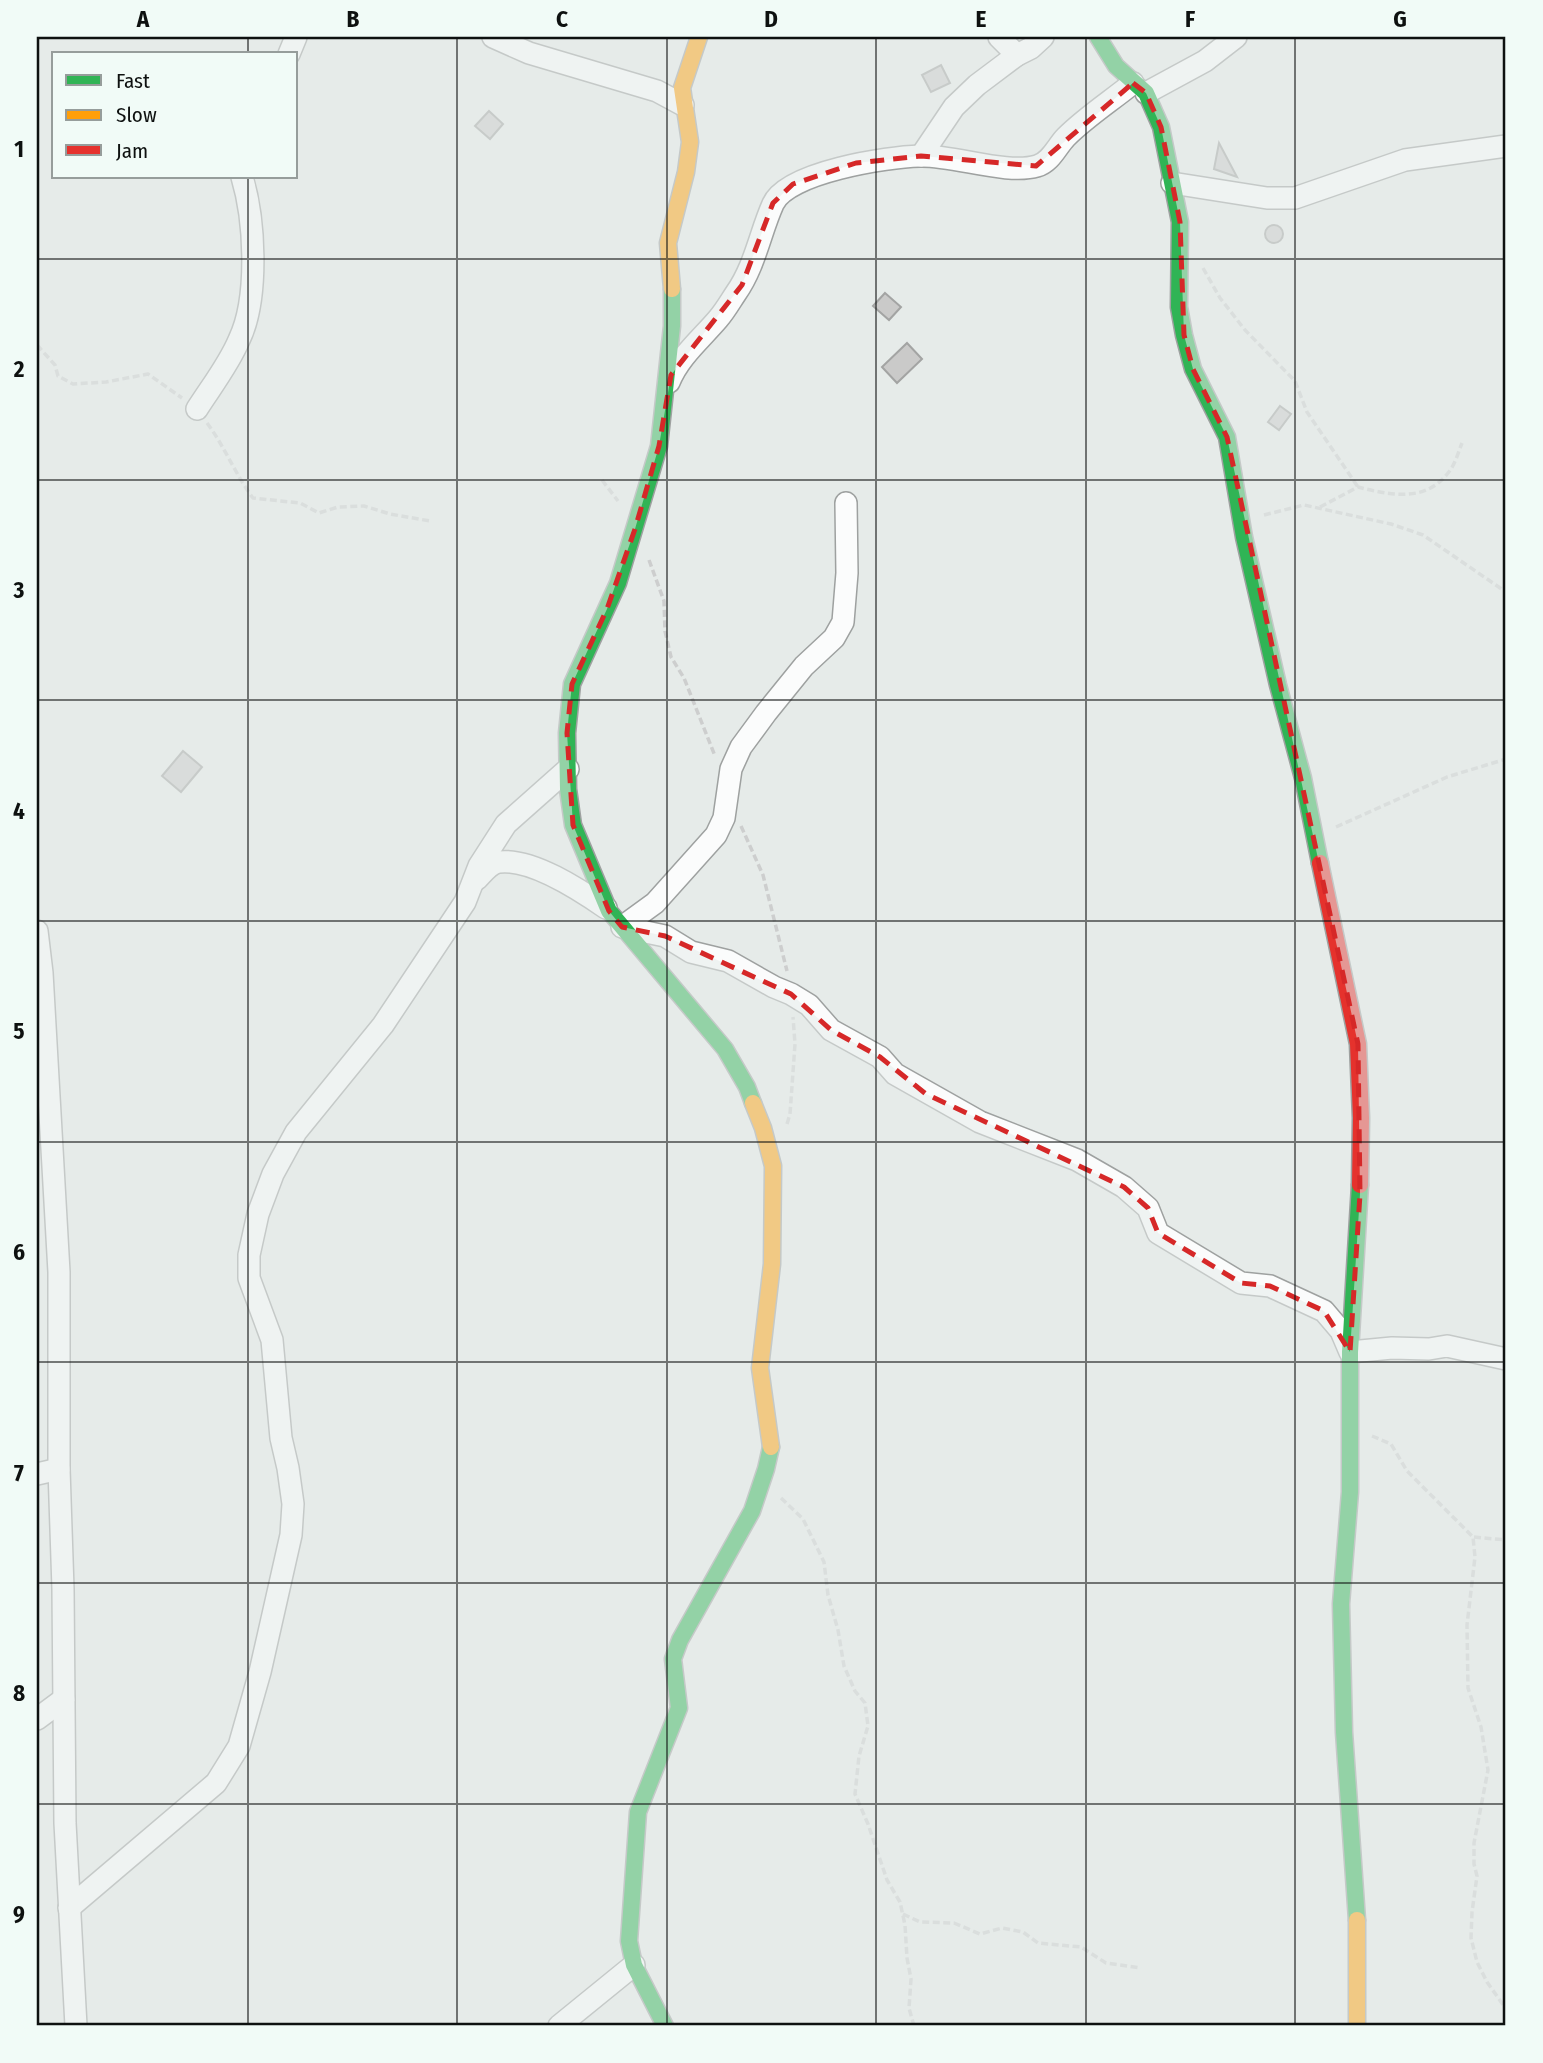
<svg xmlns="http://www.w3.org/2000/svg" width="1543" height="2063" font-family="'Fira Sans Condensed',sans-serif">
	<rect width="100%" height="100%" fill="#e6ebe9"/>
	<g fill="#cacac9" stroke="#a3a4a3" stroke-width="2">
		<polygon points="941,65 950,83 931,92 922,75"/>
		<polygon points="489,111 503,124 490,139 475,126"/>
		<polygon points="1219,143 1237,177 1214,169"/>
		<circle cx="1274" cy="234" r="9"/>
		<polygon points="885,293 901,307 889,320 873,306"/>
		<polygon points="907,343 922,359 897,383 882,367"/>
		<polygon points="1280,406 1291,414 1279,430 1268,422"/>
		<polygon points="183,751 202,767 181,792 162,776"/>
	</g>
	<g fill="none" stroke-linecap="round" stroke-linejoin="round">
		<g stroke="#9ea1a0" stroke-width="24">
			<g id="street">
				<polyline points="493,37 529,53 657,91 683,105"/>
				<polyline points="999,37 1017,55"/>
				<polyline points="289,54 296,37"/>
				<polyline points="1146,93 1205,61 1236,37"/>
				<polyline points="921,156 954,107 977,85 1017,55 1031,48 1043,37"/>
				<polyline points="1172,183 1267,198 1295,198 1405,160 1506,146"/>
				<path d="M669,382c10,-25 32,-43 49,-63 7,-8 12,-17 18,-26 19,-27 24,-60 37,-89 14,-32 114,-47 147,-48 34,-1 87,19 117,10 14,-4 20,-20 29,-29 20,-20 45,-36 67,-54"/>
				<path d="M197,409c14,-22 32,-45 42,-69 20,-41 16,-120 3,-163"/>
				<polyline points="846,503 847,573 843,622 834,638 804,666 766,713 741,747 731,769 724,818 716,835 655,903 622,927 665,936 691,952 728,961 774,987 791,994 809,1005 831,1030 880,1057 895,1074 980,1122 1077,1160 1124,1187 1148,1208 1158,1233 1241,1283 1270,1286 1324,1311 1341,1331 1350,1352 1392,1348 1429,1349 1447,1346 1506,1359"/>
				<path d="M477,879c6,-6 13,-16 22,-17 33,-4 81,28 107,46"/>
				<polyline points="37,931 42,973 59,1272 59,1469 63,1589 65,1823 76,2026"/>
				<polyline points="37,1474 59,1469"/>
				<polyline points="37,1719 64,1699"/>
				<polyline points="69,1908 216,1783 239,1746 260,1672 291,1535 293,1504 288,1468 281,1438 272,1340 249,1278 249,1255 258,1214 273,1174 296,1132 383,1025 465,902 479,866 506,824 568,769"/>
				<polyline points="559,2026 634,1965"/>
			</g>
		</g>
		<g stroke="#9ea1a0" stroke-width="19">
			<g id="fast">
				<polyline points="1098,37 1116,66 1146,93 1161,127 1180,222 1179,307 1184,335 1193,369 1227,437 1244,537 1278,685 1303,778 1320,863"/>
				<polyline points="672,289 672,326 659,446 618,583 572,684 567,733 568,789 573,825 609,911 725,1049 747,1087 753,1103"/>
				<polyline points="1357,1920 1344,1732 1341,1604 1350,1492 1350,1352 1360,1185"/>
				<polyline points="665,2026 634,1965 629,1941 638,1812 679,1708 673,1659 680,1640 752,1511 766,1469 771,1447"/>
			</g>
		</g>
		<g stroke="#9ea1a0" stroke-width="19">
			<g id="slow">
				<polyline points="672,289 668,243 686,172 690,142 682,88 699,37"/>
				<polyline points="753,1103 763,1128 773,1166 772,1264 760,1368 771,1447"/>
				<polyline points="1357,1920 1357,2026"/>
			</g>
		</g>
		<g stroke="#9ea1a0" stroke-width="19">
			<polyline id="jam" points="1320,863 1358,1044 1361,1118 1360,1185"/>
		</g>
		<g stroke="#cdcece" stroke-width="3.5" stroke-dasharray="7 3.5" stroke-linecap="butt">
			<polyline points="1203,268 1220,298 1245,330 1295,381 1307,412 1358,487"/>
			<polyline points="37,345 55,365 58,376 73,384 106,382 148,374 182,398"/>
			<path d="M207,423c18,24 28,51 46,75l47,5 19,10 19,-6 26,-1 26,8 40,7"/>
			<polyline points="602,480 618,501"/>
			<path d="M1320,507l38,-20c31,8 67,16 90,-14 7,-8 10,-20 14,-30"/>
			<polyline points="1264,515 1304,505 1391,524 1423,535 1506,592"/>
			<polyline points="649,560 664,601 665,631 671,657 684,678 715,756"/>
			<polyline points="741,826 763,875 787,971"/>
			<polyline points="1336,827 1447,777 1506,759"/>
			<polyline points="787,1124 790,1114 795,1044 793,1017"/>
			<polyline points="1372,1436 1391,1444 1407,1471 1473,1537 1475,1557 1467,1625 1468,1688 1481,1727 1488,1770 1474,1843 1474,1864 1477,1876 1472,1912 1471,1938 1477,1962 1487,1982 1506,2009"/>
			<polyline points="781,1498 803,1519 824,1562 828,1595 838,1630 844,1666 855,1691 865,1703 868,1726 859,1756 855,1794 868,1824 887,1880 900,1902 905,1925 907,1958 911,1979 909,2008 914,2026"/>
			<polyline points="1474,1537 1506,1540"/>
			<polyline points="903,1914 920,1922 954,1923 980,1934 1002,1928 1023,1932 1038,1943 1081,1947 1106,1963 1141,1968"/>
		</g>
		<use href="#street" stroke="#fbfcfc" stroke-width="21"/>
		<use href="#fast" stroke="#30b455" stroke-width="16"/>
		<use href="#slow" stroke="#ff9f0a" stroke-width="16"/>
		<use href="#jam" stroke="#e5322d" stroke-width="16"/>
	</g>
	<path d="M0 0H1543V2063H0ZM1133,83l13,10 15,34 19,95 4,113 9,34 34,68 131,607 2,150 -10,158 -26,-41 -54,-25 -29,-3 -83,-50 -10,-25 -24,-21 -198,-93 -46,-37 -49,-27 -40,-36 -126,-58 -43,-9 -13,-16 -36,-86 -6,-92 5,-49 35,-75 28,-80 24,-83 12,-71 71,-90 31,-82 20,-19 63,-21 65,-7 115,10z" fill="#e6ebe9" fill-opacity=".55" fill-rule="evenodd"/>
	<path fill="none" stroke="#d62828" stroke-width="5" stroke-dasharray="14 9" stroke-linejoin="round" d="M1133,83l13,10 15,34 19,95 4,113 9,34 34,68 131,607 2,150 -10,158 -26,-41 -54,-25 -29,-3 -83,-50 -10,-25 -24,-21 -198,-93 -46,-37 -49,-27 -40,-36 -126,-58 -43,-9 -13,-16 -36,-86 -6,-92 5,-49 35,-75 28,-80 24,-83 12,-71 71,-90 31,-82 20,-19 63,-21 65,-7 115,10z"/>
	<path fill="none" stroke="#0e1110" stroke-width="2" stroke-opacity="0.55" d="M248,37v17M457,37v1989M667,37v1989M876,37v1989M1086,37v1989M1295,37v1989M248,177v1849M37,259h1469M37,480h1469M37,700h1469M37,921h1469M37,1142h1469M37,1362h1469M37,1583h1469M37,1804h1469"/>
	<rect width="1543" height="2063" fill="none" stroke="#f1fbf7" stroke-width="77"/>
	<rect x="52" y="52" width="245" height="126" fill="#f1fbf7" stroke="#969d9b" stroke-width="2"/>
	<rect x="66" y="75" width="35" height="10" fill="#30b455" stroke="#969d9b" stroke-width="2"/>
	<text x="116" y="88" font-size="21" fill="#0e1110">Fast</text>
	<rect x="66" y="110" width="35" height="10" fill="#ff9f0a" stroke="#969d9b" stroke-width="2"/>
	<text x="116" y="122" font-size="21" fill="#0e1110">Slow</text>
	<rect x="66" y="145" width="35" height="10" fill="#e5322d" stroke="#969d9b" stroke-width="2"/>
	<text x="116" y="158" font-size="21" fill="#0e1110">Jam</text>
	<rect x="38" y="38" width="1466" height="1986" fill="none" stroke="#0e1110" stroke-width="2.5"/>
	<g font-size="23" text-anchor="middle" font-weight="bold" fill="#0e1110">
		<text x="143" y="27">A</text>
		<text x="353" y="27">B</text>
		<text x="562" y="27">C</text>
		<text x="771" y="27">D</text>
		<text x="981" y="27">E</text>
		<text x="1190" y="27">F</text>
		<text x="1400" y="27">G</text>
		<text x="19" y="157">1</text>
		<text x="19" y="377">2</text>
		<text x="19" y="598">3</text>
		<text x="19" y="819">4</text>
		<text x="19" y="1039">5</text>
		<text x="19" y="1260">6</text>
		<text x="19" y="1481">7</text>
		<text x="19" y="1701">8</text>
		<text x="19" y="1922">9</text>
	</g>
</svg>
